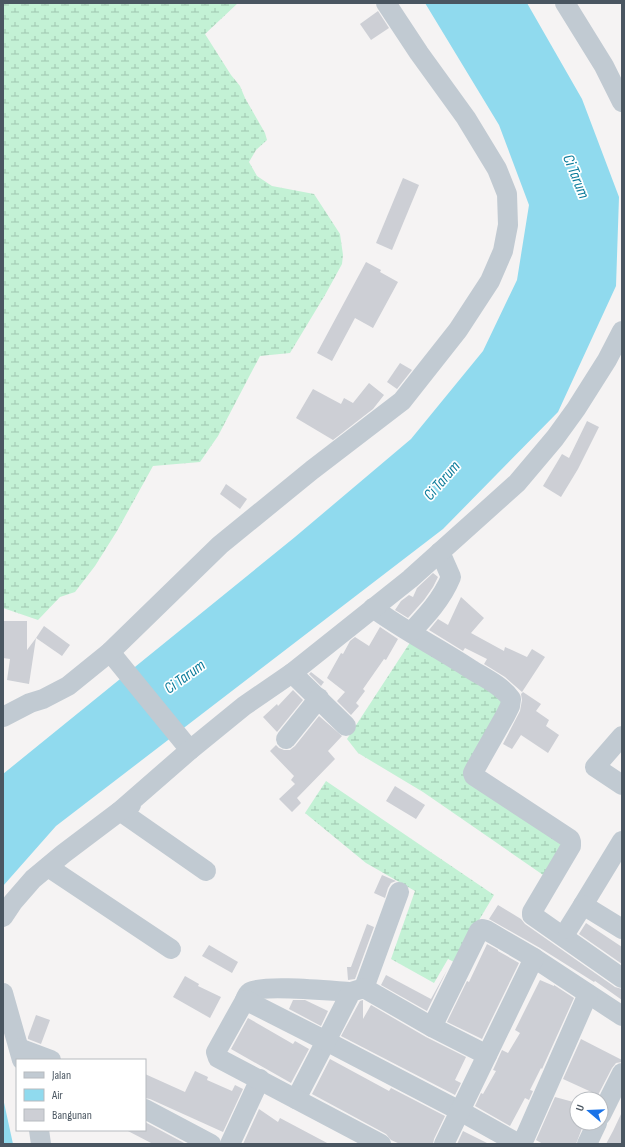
<svg xmlns="http://www.w3.org/2000/svg" width="625" height="1147" font-family="'Sofia Sans Condensed',sans-serif">
	<defs>
		<pattern id="wetland-marsh" width="20" height="14" patternUnits="userSpaceOnUse"><rect width="20" height="14" fill="#c3f1d5"/><path d="M1 5h8M5 5V1M11 12h8M15 12V8" fill="none" stroke="#a0c6b0"/></pattern>
	</defs>
	<rect width="100%" height="100%" fill="#f5f3f3"/>
	<g fill="url(#wetland-marsh)">
		<polygon points="3,3 238,3 205,34 231,75 240,86 245,98 265,133 267,140 256,150 249,162 257,176 272,186 314,194 340,234 343,255 342,264 325,295 290,353 260,356 218,436 200,462 153,466 117,531 95,566 75,592 60,597 38,620 3,608"/>
		<polygon points="411,641 508,701 469,775 567,843 546,877 423,792 358,753 347,739"/>
		<polygon points="326,781 494,895 454,962 448,959 434,983 391,959 415,891 366,863 305,813"/>
	</g>
	<g fill="#90daee">
		<polygon points="425,3 527,3 582,99 619,197 616,286 558,412 443,529 56,826 3,886 3,774 295,537 411,439 483,351 517,280 529,205 499,125"/>
		<polygon points="3,1098 13,1144 3,1144"/>
	</g>
	<g fill="#cdcfd5">
		<polygon points="378,11 389,28 371,40 360,24"/>
		<polygon points="403,178 419,185 392,250 376,243"/>
		<polygon points="366,262 381,270 380,272 398,282 373,328 355,318 332,361 317,353"/>
		<polygon points="400,363 412,370 397,389 387,382"/>
		<polygon points="369,383 384,395 373,409 333,440 296,418 313,389 341,404 344,398 353,403"/>
		<polygon points="587,421 599,427 578,469 561,497 543,486 562,454 569,458"/>
		<polygon points="226,484 247,499 240,509 220,494"/>
		<polygon points="433,573 438,577 433,587 424,600 408,618 395,610 401,601 409,595 413,597 417,588"/>
		<polygon points="461,597 484,618 471,633 504,651 505,647 527,657 532,649 545,657 522,692 505,677 484,664 487,659 465,648 463,651 429,630 438,619 448,625"/>
		<polygon points="3,621 27,621 27,650 36,638 29,684 7,680 10,659 3,658"/>
		<polygon points="44,626 70,645 62,656 36,638"/>
		<polygon points="380,627 398,639 386,660 384,659 363,689 365,691 356,703 359,706 351,715 337,701 345,692 327,678 341,653 343,654 350,641 355,637 369,646"/>
		<polygon points="311,672 324,682 321,686 309,674"/>
		<polygon points="293,690 303,700 277,732 263,717 277,704 278,706"/>
		<polygon points="523,692 541,704 536,711 549,720 546,726 559,735 548,753 521,735 512,749 503,744 520,711 522,700 521,694"/>
		<polygon points="319,716 342,736 328,751 335,759 297,798 301,803 292,812 279,799 295,784 291,780 294,776 270,751 276,745 279,748 284,750 290,750 295,746"/>
		<polygon points="395,786 425,805 416,819 386,801"/>
		<polygon points="382,875 396,881 391,883 388,888 385,898 374,893"/>
		<polygon points="498,905 521,919 525,924 615,987 622,989 622,1000 595,981 594,982 540,948 489,919"/>
		<polygon points="586,923 622,947 622,964 579,934"/>
		<polygon points="367,924 374,927 355,979 348,980 347,967 351,967"/>
		<polygon points="487,944 498,950 498,951 519,963 482,1039 447,1022 467,981 469,982"/>
		<polygon points="209,945 238,962 232,973 202,956"/>
		<polygon points="447,970 427,1011 381,985 386,975 431,999"/>
		<polygon points="185,976 199,984 198,986 221,997 210,1018 173,997"/>
		<polygon points="540,980 554,986 554,985 574,998 542,1069 541,1068 530,1090 533,1091 529,1100 525,1098 510,1126 475,1106 481,1093 483,1094 496,1071 493,1070 502,1050 508,1053 520,1033 515,1030"/>
		<polygon points="293,1000 305,1000 328,1011 321,1026 289,1009"/>
		<polygon points="363,1000 363,1019 371,1005 426,1037 466,1057 455,1080 461,1083 455,1095 341,1036 360,1001"/>
		<polygon points="36,1015 50,1020 41,1044 28,1039 28,1037"/>
		<polygon points="248,1018 293,1044 295,1041 309,1049 291,1083 231,1049"/>
		<polygon points="581,1039 622,1060 622,1062 616,1063 612,1068 598,1095 563,1079"/>
		<polygon points="330,1059 389,1091 391,1088 445,1116 434,1139 433,1144 400,1144 391,1140 386,1134 312,1094"/>
		<polygon points="195,1071 208,1077 207,1080 232,1091 235,1085 243,1089 223,1132 150,1099 145,1098 145,1074 185,1092"/>
		<polygon points="555,1097 577,1103 577,1123 584,1123 576,1144 543,1144 536,1140"/>
		<polygon points="259,1109 278,1122 280,1118 329,1144 243,1144"/>
		<polygon points="622,1112 622,1144 606,1144 613,1131"/>
		<polygon points="145,1122 186,1144 153,1144 126,1130 145,1130"/>
		<polygon points="463,1131 489,1144 457,1144"/>
	</g>
	<g fill="none" stroke-linecap="round" stroke-linejoin="round">
		<g stroke="#c1cad2" stroke-width="20">
			<polyline points="565,3 604,66 622,102"/>
			<path d="M373,608c31,23 66,40 99,62 13,8 30,16 39,29l-1,7 -5,10 -30,53 -2,4 1,3 96,63 1,3v4l-39,66v3l90,63"/>
			<path d="M411,632c15,-16 31,-33 40,-55l-11,-25"/>
			<polyline points="110,652 190,750"/>
			<polyline points="292,673 346,726"/>
			<polyline points="3,717 30,703 43,699 68,686 110,652 220,545 312,470 402,401 458,330 490,281 503,251 508,225 507,194 497,169 466,118 419,53 386,3"/>
			<polyline points="622,736 595,767 622,785"/>
			<polyline points="286,739 319,698"/>
			<polyline points="131,805 120,811 206,871"/>
			<polyline points="622,841 583,905 622,929"/>
			<polyline points="48,867 171,949"/>
			<polyline points="3,917 13,902 33,879 63,854 120,811 190,750 244,706 292,673 410,579 517,483 555,438 576,409 607,360 622,331"/>
			<polyline points="568,929 583,905"/>
			<polyline points="534,958 622,1016"/>
			<polyline points="364,988 399,892"/>
			<polyline points="3,993 22,1060"/>
			<path d="M245,1000c1,-3 2,-6 5,-8 13,-8 83,-1 101,0"/>
			<polyline points="432,1027 487,1055"/>
			<polyline points="19,1048 51,1060"/>
			<polyline points="296,1099 326,1041 460,1111 519,1144"/>
			<polyline points="145,1109 211,1144"/>
			<polyline points="601,1115 622,1073"/>
			<polyline points="39,1130 41,1144"/>
			<polyline points="230,1144 260,1079"/>
			<polyline points="381,1144 218,1058 216,1052 245,1000 326,1041 351,992 364,988 432,1027 479,931 482,929 486,930 534,958 444,1144"/>
			<polyline points="522,1144 588,994"/>
			<polyline points="587,1144 597,1123"/>
		</g>
	</g>
	<g text-anchor="middle" stroke-width="3.5" stroke-linejoin="round" paint-order="stroke">
		<g font-size="16" font-style="italic" fill="#0c7c9b" stroke="#fff">
			<text transform="translate(577 176) rotate(68)" y="6">Ci Tarum</text>
			<text transform="translate(441 480) rotate(-49)" y="6">Ci Tarum</text>
			<text transform="translate(184 676) rotate(-36)" y="6">Ci Tarum</text>
		</g>
	</g>
	<rect width="625" height="1147" fill="none" stroke="#4a5661" stroke-width="8"/>
	<rect x="16" y="1059" width="130" height="72" fill="#ffffff" stroke="#b7bbc0"/>
	<rect x="24" y="1072" width="20" height="6" fill="#c1cad2" stroke="#b7bbc0"/>
	<text x="52" y="1079" font-size="12" fill="#4a5661">Jalan</text>
	<rect x="24" y="1089" width="20" height="12" fill="#90daee" stroke="#b7bbc0"/>
	<text x="52" y="1099" font-size="12" fill="#4a5661">Air</text>
	<rect x="24" y="1109" width="20" height="12" fill="#cdcfd5" stroke="#b7bbc0"/>
	<text x="52" y="1119" font-size="12" fill="#4a5661">Bangunan</text>
	<g transform="translate(589 1111) rotate(289)"><circle r="19" fill="#ffffff" stroke="#b7bbc0"/>
	<path d="M0-3L7 15L0 10L-7 15Z" fill="#1a73e8"/>
	<text y="-6" font-size="11" font-weight="bold" text-anchor="middle" fill="#4a5661">U</text>
	</g>
</svg>
